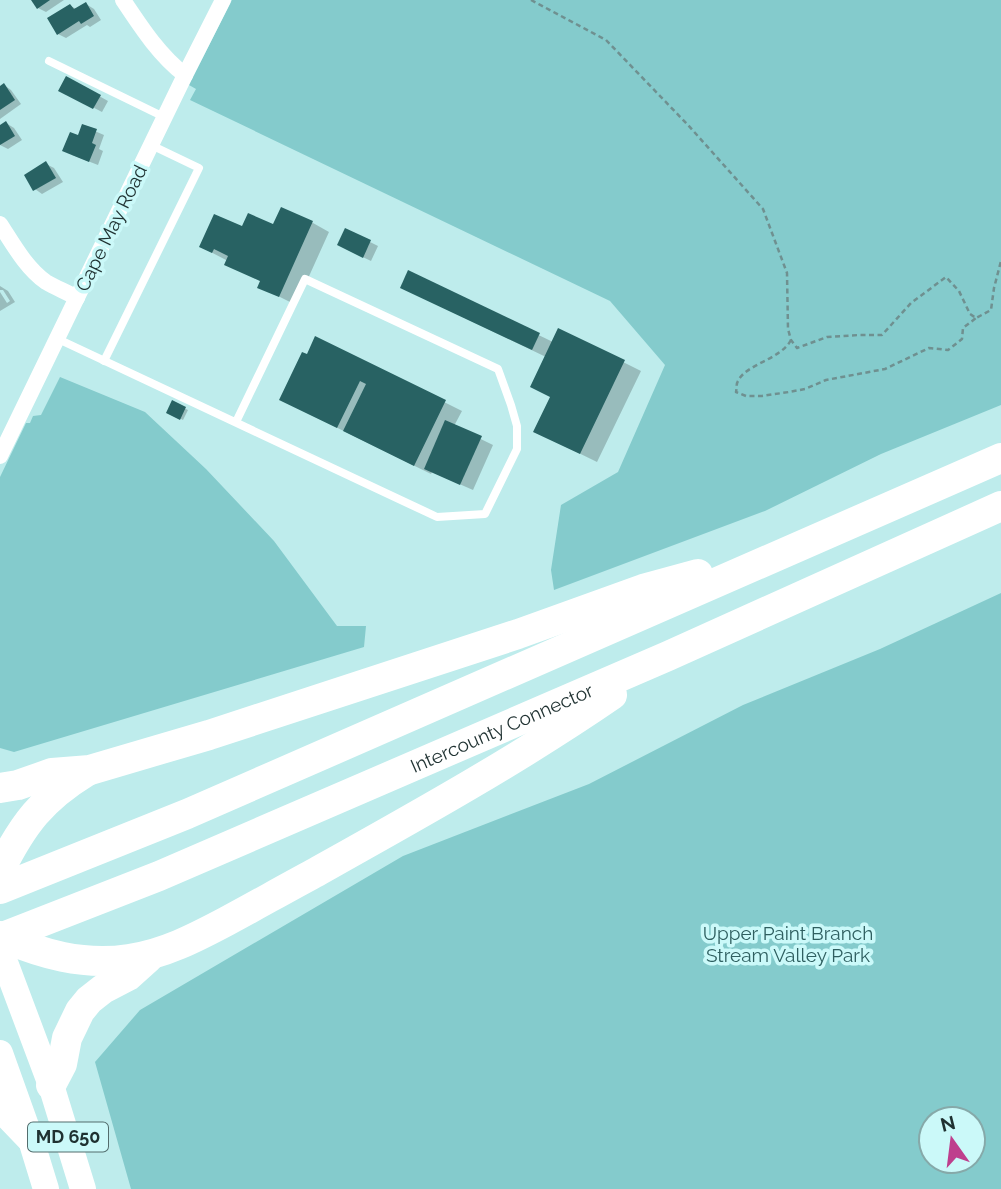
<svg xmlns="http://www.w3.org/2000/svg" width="1001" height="1189" font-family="Raleway,sans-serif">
	<rect width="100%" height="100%" fill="#beecec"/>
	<g fill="#84cbcc" fill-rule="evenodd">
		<polygon points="232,0 1001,0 1001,405 881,454 765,511 554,590 551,570 561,505 618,472 665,365 610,301 190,100 196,89 189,85"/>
		<polygon points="60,377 145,412 206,469 274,541 337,626 366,626 364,647 14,752 0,748 0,477 26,423 30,423 33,416 41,415"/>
		<path d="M1001,593v596h-870l-36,-127 45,-52 263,-154 186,-72 154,-79 137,-56zM931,1119h42v42h-42z"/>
	</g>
	<g fill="#0003">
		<polygon points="33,0 64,0 46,12 38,8"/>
		<polygon points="86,4 94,9 101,20 90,27 87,25 66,38 58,34 70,6 77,9"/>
		<polygon points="67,78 108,101 102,112 60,90"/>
		<polygon points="4,85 11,90 21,104 0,119 0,88"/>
		<polygon points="6,123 14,128 22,140 8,149 0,145 0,127"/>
		<polygon points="83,126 104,135 99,149 103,151 98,165 72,155"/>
		<polygon points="46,164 54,168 63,182 42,194 35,189"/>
		<polygon points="281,209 313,223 329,232 296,305 260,287 262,282 227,264 228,261 201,247 243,229 274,226"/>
		<polygon points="346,230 378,246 371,261 346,249"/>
		<polygon points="409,272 553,342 559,330 641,371 597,462 552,440 551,397 546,357 419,296"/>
		<polygon points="0,286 8,291 15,302 0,311 0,292 7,303 10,301 3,290 0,290"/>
		<polygon points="316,338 462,411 454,426 493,445 473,490 432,472 431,474 297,408 307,356"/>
		<polygon points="173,403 188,410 183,420 168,412"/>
	</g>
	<g fill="#286263">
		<polygon points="31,0 50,0 37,9"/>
		<polygon points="86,2 94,16 81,24 79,21 57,35 47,18 70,4 74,9"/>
		<polygon points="66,76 101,95 93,109 58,91"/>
		<polygon points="4,83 15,100 0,110 0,86"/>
		<polygon points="6,121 15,136 0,145 0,125"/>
		<polygon points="82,124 97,129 92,143 96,145 89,162 62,151 70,132 78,135"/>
		<polygon points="46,161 56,178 33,191 24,175"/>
		<polygon points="281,207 313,221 279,297 257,288 260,281 224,265 228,256 214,249 212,253 199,247 214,214 242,226 248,213 273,224"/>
		<polygon points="345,228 371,240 363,258 337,245"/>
		<polygon points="408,270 540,333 532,350 400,288"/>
		<polygon points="558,328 625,360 580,454 533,432 550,397 530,387"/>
		<polygon points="315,336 446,400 414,466 343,431 366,384 360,381 337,428 279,400 302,352 307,354"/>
		<polygon points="172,400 186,407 180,420 166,413"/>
		<polygon points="445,420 482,436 460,485 424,469"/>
	</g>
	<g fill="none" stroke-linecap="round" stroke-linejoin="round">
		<g stroke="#6f9090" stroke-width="2.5" stroke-dasharray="5 3.5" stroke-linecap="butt">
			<polyline points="531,0 606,40 688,125 763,209 787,273 788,329 791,340 797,348 827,337 859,335 882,335 911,303 946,277 959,291 970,314 976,318 991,310 994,288 1001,261"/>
			<path d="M791,340c-11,20 -45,24 -53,41 -2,3 -1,7 -2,11l10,4h16l27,-4 16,-3 21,-9 59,-11 44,-21 19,2 14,-11 1,-11 13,-10"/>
		</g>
		<g stroke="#fff" stroke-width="8">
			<polyline points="49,61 164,117"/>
			<polyline points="58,339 437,517 485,514 517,449 517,426 511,405 498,369 305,279 236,422"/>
			<polyline points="104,361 199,168 151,145"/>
		</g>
		<g stroke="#fff" stroke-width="16">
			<path d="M123,0c18,27 36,55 62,75"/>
			<path d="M0,224c13,20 26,44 46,58 10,6 21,10 31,16"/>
			<polyline points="0,456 185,75 223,0"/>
		</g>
		<g stroke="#fff" stroke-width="26">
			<polyline points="0,949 51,1085 83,1189"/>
			<polyline points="0,1053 30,1137 46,1189"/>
		</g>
		<g stroke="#fff" stroke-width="30">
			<polyline points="0,788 18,785 52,773 90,770 209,735 518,634 643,589 698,574"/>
			<path d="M0,870c23,-46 42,-71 86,-98"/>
			<polyline points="0,889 187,814 1001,458"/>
			<path d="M0,936c41,18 83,30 129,23 35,-5 66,-21 98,-38 28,-15 56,-31 84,-46 102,-57 205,-114 301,-180"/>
			<path id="s1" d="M0,938l159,-62 509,-220 333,-150"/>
			<polyline points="51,1085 62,1064 67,1038 80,1011 89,1000 103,989 128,976 148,958"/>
			<polyline points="0,1106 30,1137"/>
		</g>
	</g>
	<g text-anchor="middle" stroke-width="7" stroke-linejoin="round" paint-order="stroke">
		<rect fill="#cbf9f9" stroke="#536d6d" stroke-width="2" x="28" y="1122.5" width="80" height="29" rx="5"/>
		<g font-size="18" font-weight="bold" fill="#1f3131">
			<text x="68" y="1143">MD 650</text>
		</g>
		<g font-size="19" fill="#1f3131" stroke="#cbf9f9">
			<text transform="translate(111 228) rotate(-64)" y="7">Cape May Road</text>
			<text dy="7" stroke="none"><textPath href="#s1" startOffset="544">Intercounty Connector</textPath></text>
		</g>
		<g font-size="19" fill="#2f5f60" stroke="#cbf9f9">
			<text x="788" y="940">Upper Paint Branch<tspan x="788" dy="22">Stream Valley Park</tspan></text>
		</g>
	</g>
	<g transform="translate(952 1140) rotate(346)"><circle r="33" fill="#cbf9f9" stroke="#86a9a9" stroke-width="2"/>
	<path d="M0-5L12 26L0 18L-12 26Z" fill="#be3f8d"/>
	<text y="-10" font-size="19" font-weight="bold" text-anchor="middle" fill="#1f3131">N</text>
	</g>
</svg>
